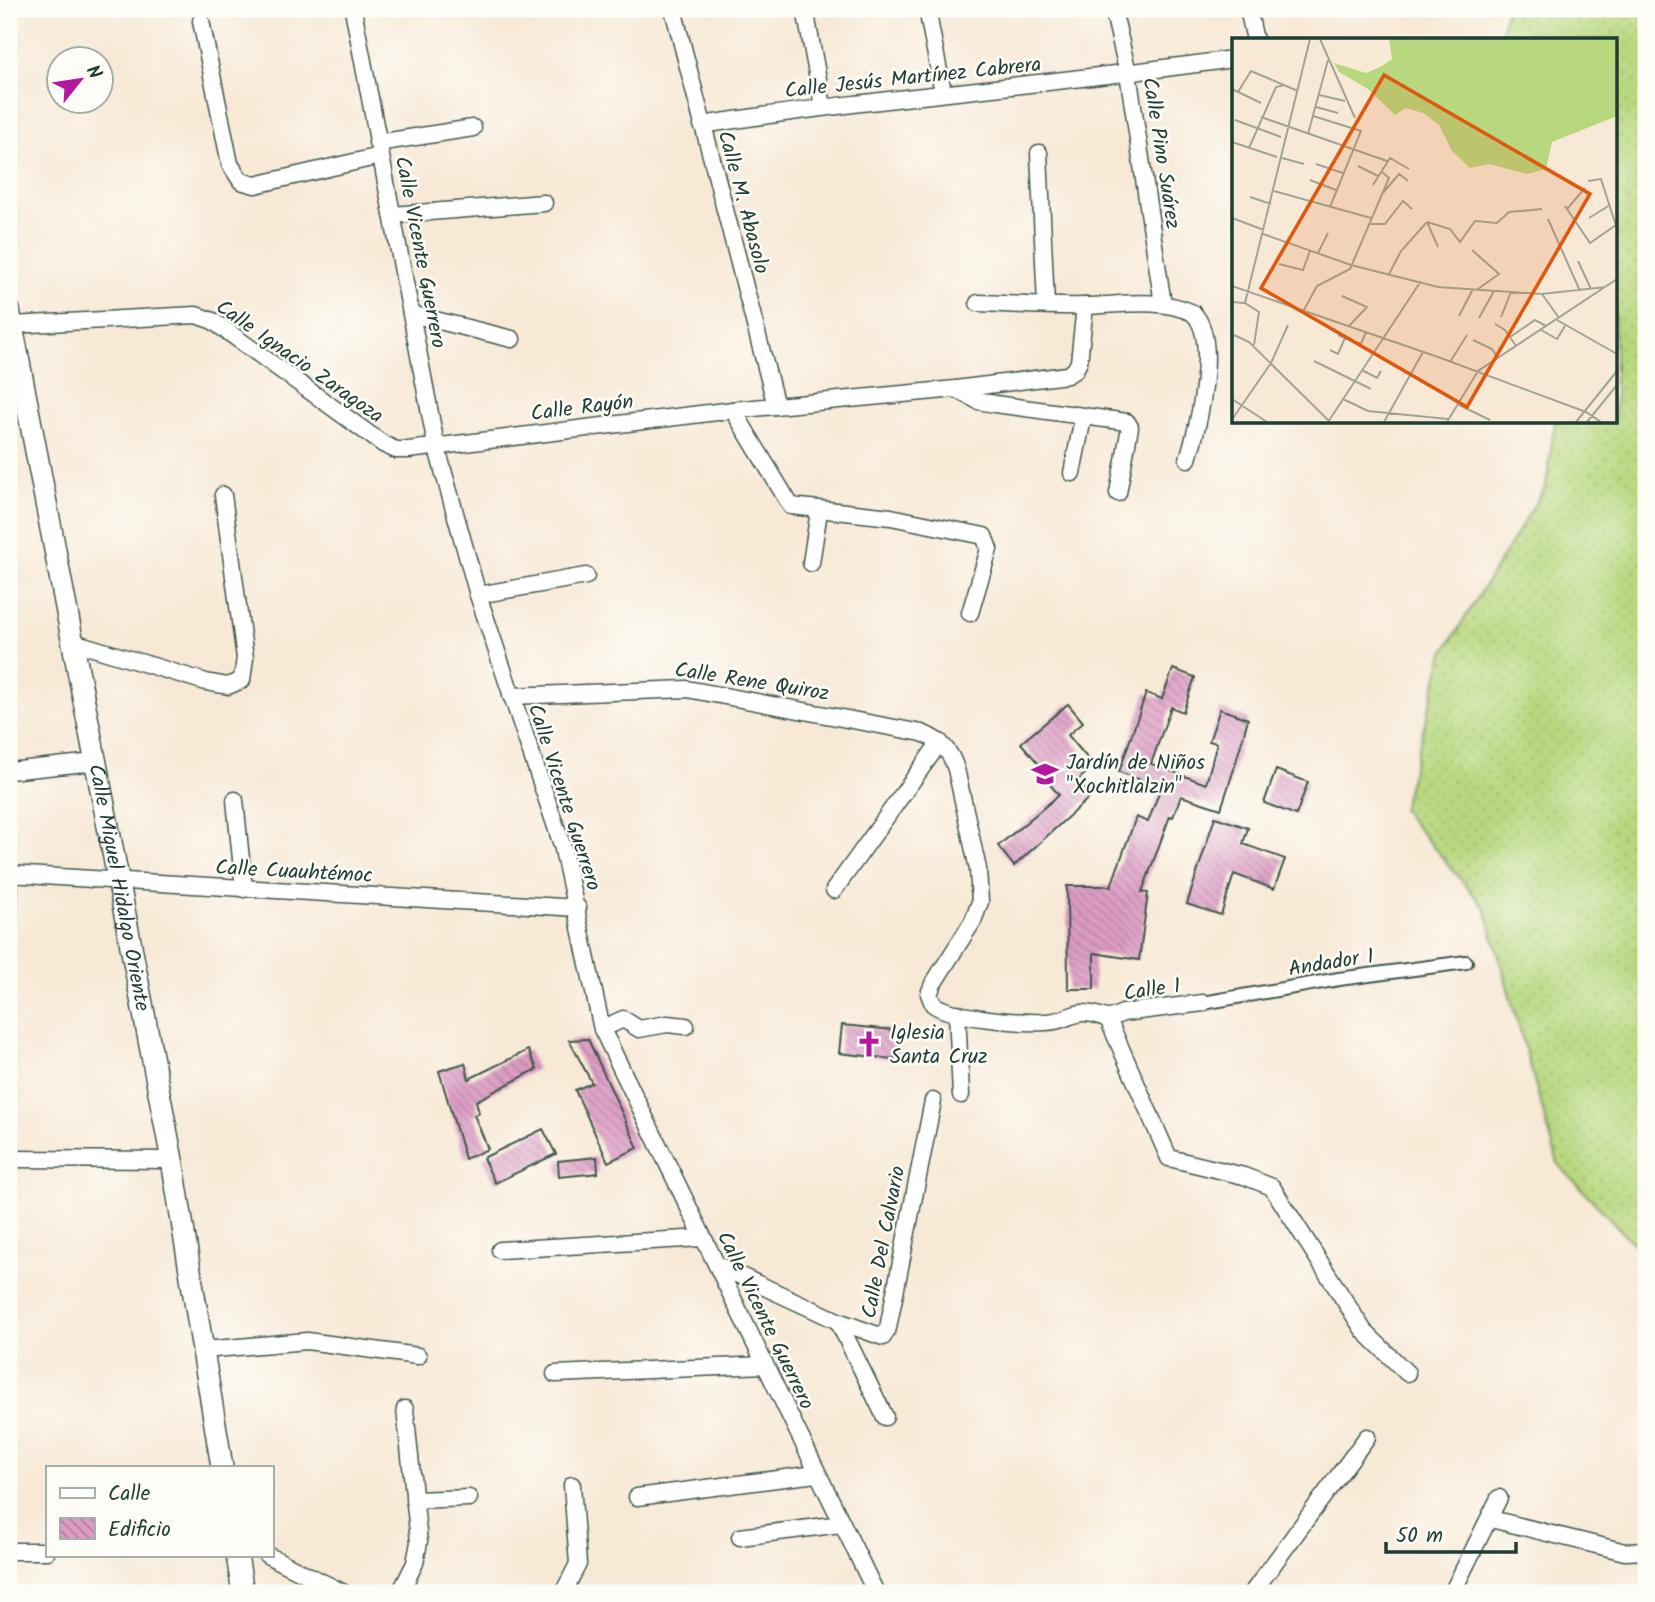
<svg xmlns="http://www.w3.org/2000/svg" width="1655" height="1602" font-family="Kalam,sans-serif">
	<defs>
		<pattern id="grass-dots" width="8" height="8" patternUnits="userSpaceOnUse" patternTransform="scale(1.75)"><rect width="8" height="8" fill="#b8d87f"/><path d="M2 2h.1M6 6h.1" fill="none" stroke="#9eba6e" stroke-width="1.8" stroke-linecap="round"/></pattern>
		<pattern id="building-back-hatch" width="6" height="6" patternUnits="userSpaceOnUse" patternTransform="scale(1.75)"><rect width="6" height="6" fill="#dd9bc4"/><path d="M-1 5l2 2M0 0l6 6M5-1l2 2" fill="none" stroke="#b380a0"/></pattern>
	</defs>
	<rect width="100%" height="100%" fill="#fdfcf7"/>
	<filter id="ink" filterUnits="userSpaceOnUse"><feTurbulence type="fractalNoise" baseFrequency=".0143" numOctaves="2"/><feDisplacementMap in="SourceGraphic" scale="14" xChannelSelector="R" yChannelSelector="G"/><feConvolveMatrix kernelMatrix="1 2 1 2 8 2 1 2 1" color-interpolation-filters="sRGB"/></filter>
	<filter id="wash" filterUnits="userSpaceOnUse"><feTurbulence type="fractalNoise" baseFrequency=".00686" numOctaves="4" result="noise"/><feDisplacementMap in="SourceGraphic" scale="28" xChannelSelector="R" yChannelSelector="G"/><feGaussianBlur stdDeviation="1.57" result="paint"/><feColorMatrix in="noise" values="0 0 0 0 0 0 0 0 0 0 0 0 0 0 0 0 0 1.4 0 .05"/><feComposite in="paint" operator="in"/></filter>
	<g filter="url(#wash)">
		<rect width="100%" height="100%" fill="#f7e9d5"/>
		<polygon fill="url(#grass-dots)" stroke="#6c8a5a" stroke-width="2" points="1507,9 1646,9 1646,1257 1558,1164 1485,908 1402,810 1444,652 1546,486 1555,422 1615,422 1615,40 1499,40"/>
		<g id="blocks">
			<g fill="url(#building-back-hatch)">
				<polygon points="1173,669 1195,677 1183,712 1171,707 1151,764 1206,784 1217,743 1209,741 1220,709 1248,719 1234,769 1221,809 1181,796 1173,817 1170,816 1142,892 1148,893 1139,960 1094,953 1094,989 1068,989 1067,886 1111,886 1136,817 1148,822 1161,787 1119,772 1146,693 1162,699"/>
				<polygon points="1068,704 1083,722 1068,735 1094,766 1078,780 1091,796 1014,866 998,846 1059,795 1040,773 1044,770 1021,743"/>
				<polygon points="1276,770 1308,782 1296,815 1264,803"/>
				<polygon points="1215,817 1248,828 1243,844 1285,859 1274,889 1234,874 1221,915 1187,904"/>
				<polygon points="842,1025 894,1030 899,1035 898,1054 893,1059 839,1053"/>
				<polygon points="588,1039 638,1148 608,1162 575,1090 592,1083 569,1040"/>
				<polygon points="528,1050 537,1069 476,1101 479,1113 474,1115 488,1149 465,1159 439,1071 465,1063 469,1079"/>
				<polygon points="543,1129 556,1154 495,1183 483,1158"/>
				<polygon points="597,1157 598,1173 559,1177 558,1161"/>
			</g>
		</g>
	</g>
	<g filter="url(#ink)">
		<use href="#blocks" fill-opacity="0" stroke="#3f574c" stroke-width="2"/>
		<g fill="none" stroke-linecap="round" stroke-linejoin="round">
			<g stroke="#3f574c" stroke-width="16">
				<polyline id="pedestrian" points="1203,1003 1339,979 1466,962"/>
			</g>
			<g stroke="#3f574c" stroke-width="19">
				<g id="minor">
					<polyline points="353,9 436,445 478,595 562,845 602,1029 876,1593"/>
					<polyline points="673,9 776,406"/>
					<polyline points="805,9 823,106"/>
					<polyline points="927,9 943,92"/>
					<polyline points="1113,9 1128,73 1163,304"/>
					<polyline points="1248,9 1255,40"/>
					<polyline points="201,21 230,164 241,181 255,185 380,156"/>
					<path d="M702,125c177,-28 354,-41 531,-66"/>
					<polyline points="377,143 473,128"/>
					<polyline points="1039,153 1046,305"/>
					<polyline points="392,215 544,203"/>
					<path d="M978,303c36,1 72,4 108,3 36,-1 74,-9 107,7 27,26 5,114 -5,146"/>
					<polyline points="411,314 512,339"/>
					<polyline points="12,325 196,315 213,321 383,444 396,450 408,450 733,410 956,389 1067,375 1075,370 1079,362 1085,306"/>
					<polyline points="956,389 978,401 995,404 1127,422 1130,427 1118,493"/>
					<polyline points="733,410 791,506 891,517 984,536 989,549 970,613"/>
					<polyline points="1072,473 1083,418"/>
					<polyline points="811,563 819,511"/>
					<polyline points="478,595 586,576"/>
					<polyline points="70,641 206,682 228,686 242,680 245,658 223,495"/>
					<path d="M511,696l176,-7 235,44c19,8 28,17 34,36l22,100 2,33 -7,19 -40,63 -4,10 4,10c17,14 89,19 112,18 28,0 27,-18 63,-3l61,139 75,18 28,11 92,144 43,42"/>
					<polyline points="9,771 94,762"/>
					<polyline points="235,800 244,889"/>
					<polyline points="9,874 578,908"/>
					<polyline points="834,890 940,742"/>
					<polyline points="9,920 10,874"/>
					<polyline points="957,1013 961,1095"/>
					<polyline points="1108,1019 1123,1013 1203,1003"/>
					<polyline points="602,1029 623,1019 639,1029 667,1024 686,1026"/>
					<polyline points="9,1159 172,1160"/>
					<polyline points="500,1250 702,1238"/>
					<polyline points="717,1265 838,1321 883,1337 888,1328 933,1101"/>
					<polyline points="838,1321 885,1417"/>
					<polyline points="203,1350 307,1341 418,1356"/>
					<polyline points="555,1374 765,1365"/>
					<polyline points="637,1497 816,1474"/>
					<polyline points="414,1500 469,1498"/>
					<polyline points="1491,1519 1625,1552 1646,1551"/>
					<polyline points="740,1537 841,1524"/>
					<polyline points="9,1551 47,1551"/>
					<polyline points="267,1555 344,1593"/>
					<polyline points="400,1593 415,1563 419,1542 405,1409"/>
					<polyline points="563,1593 578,1564 572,1485"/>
					<polyline points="1252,1593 1367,1437"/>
					<polyline points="1452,1593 1499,1498"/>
				</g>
			</g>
			<g stroke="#3f574c" stroke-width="24">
				<g id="tertiary">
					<path id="s1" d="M9,310l163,850 50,307"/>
					<polyline points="237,1555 243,1593"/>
				</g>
			</g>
			<use href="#pedestrian" stroke="#fff" stroke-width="12"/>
			<use href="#minor" stroke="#fff" stroke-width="16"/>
			<use href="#tertiary" stroke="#fff" stroke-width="21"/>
		</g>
	</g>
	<defs>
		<g id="school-bare" transform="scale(2.1)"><path d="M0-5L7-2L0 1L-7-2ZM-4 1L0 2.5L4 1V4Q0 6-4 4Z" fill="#b5179e" stroke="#fdfcf7" stroke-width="2.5" paint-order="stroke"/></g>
		<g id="church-bare" transform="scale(2.1)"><path d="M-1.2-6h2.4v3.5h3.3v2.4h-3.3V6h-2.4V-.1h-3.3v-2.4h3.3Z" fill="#b5179e" stroke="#fdfcf7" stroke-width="2.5" paint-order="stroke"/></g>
	</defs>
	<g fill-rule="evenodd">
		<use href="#school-bare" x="1045" y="774"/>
		<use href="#church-bare" x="869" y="1044"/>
	</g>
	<g text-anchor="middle" stroke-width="5" stroke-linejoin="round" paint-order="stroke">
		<g font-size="21" fill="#1f3d34" stroke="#fdfcf7">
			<text transform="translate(913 77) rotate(-6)" y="7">Calle Jesús Martínez Cabrera</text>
			<text transform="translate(1162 153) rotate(81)" y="7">Calle Pino Suárez</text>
			<text transform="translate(744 202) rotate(75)" y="7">Calle M. Abasolo</text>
			<text transform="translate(421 252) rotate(79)" y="7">Calle Vicente Guerrero</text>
			<text transform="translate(300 361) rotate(35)" y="7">Calle Ignacio Zaragoza</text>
			<text transform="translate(582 407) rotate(-7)" y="7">Calle Rayón</text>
			<text transform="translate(752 681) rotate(9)" y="7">Calle Rene Quiroz</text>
			<text transform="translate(565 797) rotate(72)" y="7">Calle Vicente Guerrero</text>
			<text transform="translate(294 871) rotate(3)" y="7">Calle Cuauhtémoc</text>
			<text dy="7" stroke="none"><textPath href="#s1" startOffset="588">Calle Miguel Hidalgo Oriente</textPath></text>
			<text transform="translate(1331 962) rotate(-9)" y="7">Andador 1</text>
			<text transform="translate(1152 989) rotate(-8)" y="7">Calle 1</text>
			<text transform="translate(883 1242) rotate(-79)" y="7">Calle Del Calvario</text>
			<text transform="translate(766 1320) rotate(64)" y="7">Calle Vicente Guerrero</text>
		</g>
		<g font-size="21" fill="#1f3d34" stroke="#fdfcf7" text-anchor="start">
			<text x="1066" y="769">Jardín de Niños<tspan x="1066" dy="24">"Xochitlalzin"</tspan></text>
			<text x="890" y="1039">Iglesia<tspan x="890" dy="24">Santa Cruz</tspan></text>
		</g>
	</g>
	<g transform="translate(1232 38)">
		<rect width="385" height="385" fill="#f7e9d5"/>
		<path d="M157,1h228v77l-65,26 -6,27 -19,5 -38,-10 -19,4 -18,-17 -13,-26 -16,-12 -17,-5 -11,7 -27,-26 -29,-17 -5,-9 32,10 16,-7 10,-7z" fill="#b8d87f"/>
		<path fill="none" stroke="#a1a495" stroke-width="2" d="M88,1l35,79M0,51l29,14M6,54l13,-21 47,20M87,57l26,6M84,69l22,6M81,78l48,15 -31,76M29,79l126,44M3,82l46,17M76,96l20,-74M0,104l45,15M17,110l27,-61 9,-2M50,120l22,6M84,126l27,9M126,128l20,10M78,142l26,10M356,143l13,-2 16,50M141,147l17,-27 19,11M42,153l97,27M151,155l16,-19 9,7M18,159l21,7M333,168l25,37 26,-18M335,171l18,-21M0,180l32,12M357,180l21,-13M316,181l32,72M195,184l23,7 10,13 15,-21 22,2 12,-11 33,-3M195,184l11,25M137,186h16l18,-23 9,8M31,196l88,31 87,22 103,7 65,-7M240,212l27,24 -21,15M86,215l10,-20M346,223l13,28M47,226l24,6 7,-19M157,236l12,-23 26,-29M0,248l206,71 148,55 15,10M310,256l17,24M110,258l25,11 -18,19M0,264l13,1 14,9 -5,33M13,265l65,-264M72,272l13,-24 33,-17 39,-91 -8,-7M227,278l14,-27M269,279l10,-25M247,280l15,-27M325,282l60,34M263,286l10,6 11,16M309,292l16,9 8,-13M2,297l15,7 80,79M106,297l23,9 5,-12M278,299l25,-17 11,6M241,302l19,9 6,9M98,312l8,4 7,-16M82,323l57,28M218,324l17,-27M130,332l15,8 4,-7M0,361l35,23M111,361l25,12 80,8M227,367l31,15M1,380l38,-55 17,-38M96,384l93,-141M152,384l39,-70M215,384l31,-51 139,-92M344,384l41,-51M355,384l30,-37"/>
		<path fill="#de580e" fill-opacity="0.15" stroke="#de580e" stroke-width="3.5" d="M152,37l206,119 -123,213 -206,-119z"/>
		<rect width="385" height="385" fill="none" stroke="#1f3d34" stroke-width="3.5"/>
	</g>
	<rect width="1655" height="1602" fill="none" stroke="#fdfcf7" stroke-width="35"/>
	<rect x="46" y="1466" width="228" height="91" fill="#fdfcf7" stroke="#a4b0a9" stroke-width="2"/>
	<rect x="60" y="1488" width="35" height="10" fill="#ffffff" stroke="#a4b0a9" stroke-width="2"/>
	<text x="108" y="1500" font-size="21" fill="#1f3d34">Calle</text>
	<rect x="60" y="1518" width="35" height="21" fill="url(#building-back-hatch)" stroke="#a4b0a9" stroke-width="2"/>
	<text x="108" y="1536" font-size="21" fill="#1f3d34">Edificio</text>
	<g transform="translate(80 80) rotate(60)"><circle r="33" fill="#fdfcf7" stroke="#a4b0a9" stroke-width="2"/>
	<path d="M0-5L12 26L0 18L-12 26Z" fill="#b5179e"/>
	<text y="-10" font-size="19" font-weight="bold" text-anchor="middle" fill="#1f3d34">N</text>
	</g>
	<path d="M1386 1542v10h130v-10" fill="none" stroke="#1f3d34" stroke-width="3.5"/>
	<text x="1396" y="1542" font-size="21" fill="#1f3d34" stroke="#fdfcf7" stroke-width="5" paint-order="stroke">50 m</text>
</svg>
